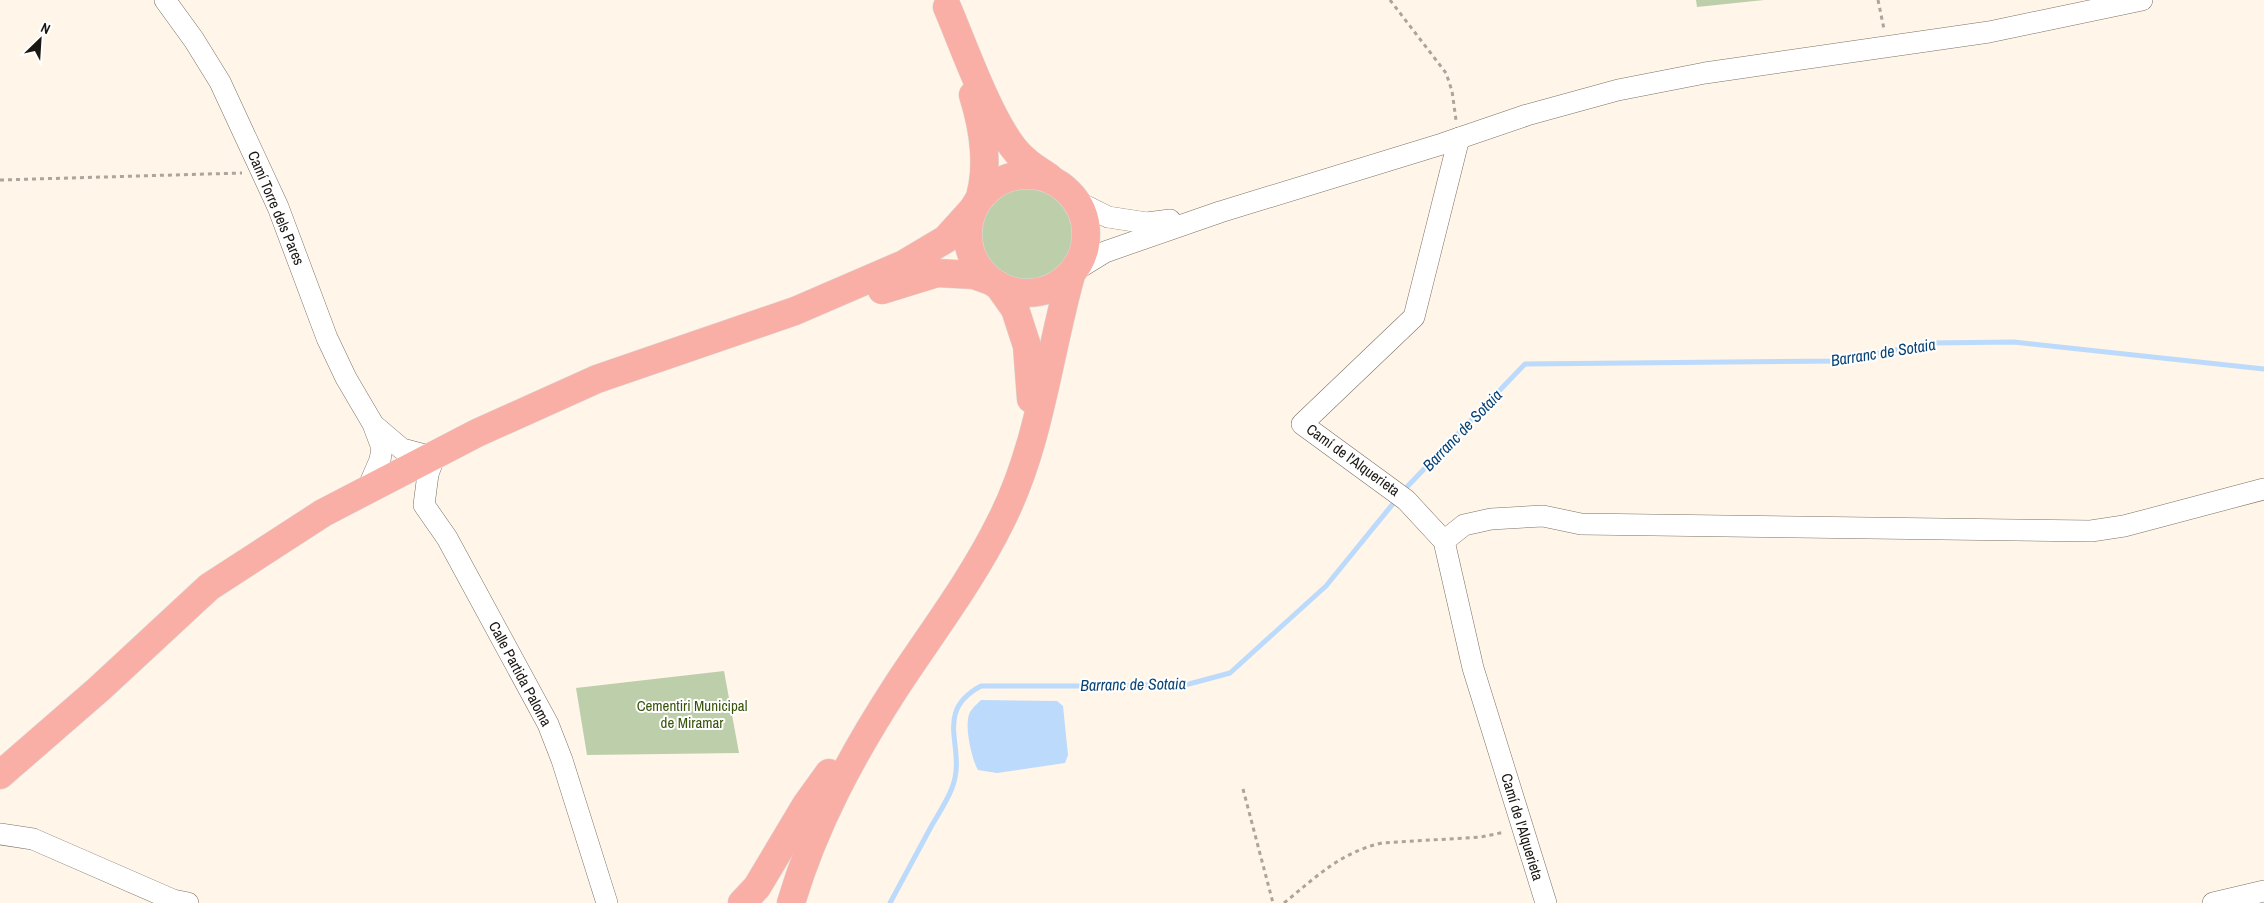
<svg xmlns="http://www.w3.org/2000/svg" width="2264" height="903" font-family="'Archivo Narrow',sans-serif">
	<rect width="100%" height="100%" fill="#fff5e8"/>
	<g fill="#bdceab">
		<polygon points="1696,0 1764,0 1697,7"/>
		<circle cx="1030" cy="235" r="50"/>
		<polygon points="724,671 739,753 587,755 576,688"/>
	</g>
	<path fill="#bcdafb" d="M981,700l76,1 6,5 5,49 -3,8 -68,10 -19,-3c-6,-10 -12,-38 -10,-50 0,-9 7,-14 13,-20z"/>
	<g fill="none" stroke-linecap="round" stroke-linejoin="round">
		<g stroke="#bcdafb" stroke-width="5">
			<polyline points="1403,491 1525,364 1841,361 1930,343 2014,342 2264,369"/>
			<path d="M890,903c14,-26 28,-52 42,-78 7,-12 15,-24 20,-37 16,-40 -21,-75 29,-102h119l89,-2 41,-11 96,-87 70,-86"/>
		</g>
		<g stroke="#7b7266" stroke-width="22">
			<g id="minor">
				<polyline points="165,0 194,40 220,82 278,207 327,338 346,378 373,424 382,448 380,460 367,490"/>
				<polyline points="1459,138 1414,317 1302,424 1406,500 1444,541 1473,668 1546,903"/>
				<polyline points="1078,202 1108,217 1147,223 1170,220"/>
				<polyline points="1074,271 1105,252 1220,212 1442,144 1527,115 1618,90 1705,73 1989,32 2142,0"/>
				<polyline points="375,426 402,449 432,457"/>
				<polyline points="435,455 428,474 424,505 447,538 548,724 562,760 607,903"/>
				<polyline points="1444,541 1464,525 1491,519 1543,516 1581,524 2091,531 2124,526 2264,489"/>
				<polyline points="0,834 33,839 173,900 188,903"/>
				<polyline points="2213,903 2264,891"/>
			</g>
		</g>
		<g stroke="#dbdad9" stroke-width="29">
			<g id="major">
				<path d="M947,7c17,39 47,128 78,153 7,7 17,12 25,18"/>
				<path d="M973,95c10,32 16,69 7,102"/>
				<circle cx="1027" cy="234" r="59"/>
				<polyline points="998,285 1015,309 1027,346 1031,399"/>
				<polyline points="882,290 937,273 974,275 991,281"/>
				<polyline points="0,775 99,689 209,587 323,513 477,433 597,379 795,311 904,264 946,239 974,208"/>
				<polyline points="742,903 757,887 806,805 829,773"/>
				<path d="M791,903c23,-78 61,-148 105,-216 36,-55 76,-107 105,-166 39,-77 47,-164 70,-246"/>
			</g>
		</g>
		<g stroke="#ada59b" stroke-width="3" stroke-dasharray="4 4" stroke-linecap="butt">
			<polyline points="1390,0 1446,73 1452,91 1456,120"/>
			<polyline points="1878,0 1884,29"/>
			<polyline points="0,180 242,173"/>
			<polyline points="1243,789 1273,903"/>
			<path d="M1284,903c32,-26 57,-51 98,-60l99,-6 24,-5"/>
		</g>
		<use href="#minor" stroke="#fff" stroke-width="21"/>
		<use href="#major" stroke="#faafa6" stroke-width="28"/>
	</g>
	<g text-anchor="middle" stroke-width="4" stroke-linejoin="round" paint-order="stroke">
		<g font-size="15" fill="#1b1713" stroke="#fff">
			<text transform="translate(276 208) rotate(67)" y="5">Camí Torre dels Pares</text>
			<text transform="translate(1353 460) rotate(36)" y="5">Camí de l'Alquerieta</text>
			<text transform="translate(520 674) rotate(62)" y="5">Calle Partida Paloma</text>
			<text transform="translate(1522 827) rotate(73)" y="5">Camí de l'Alquerieta</text>
		</g>
		<g font-size="15" fill="#375208" stroke="#fff">
			<text x="692" y="711">Cementiri Municipal<tspan x="692" dy="17">de Miramar</tspan></text>
		</g>
		<g font-size="16" font-style="italic" fill="#094374" stroke="#fff">
			<text transform="translate(1883 352) rotate(-9)" y="6">Barranc de Sotaia</text>
			<text transform="translate(1462 430) rotate(-46)" y="6">Barranc de Sotaia</text>
			<text transform="translate(1133 684) rotate(-1)" y="6">Barranc de Sotaia</text>
		</g>
	</g>
	<g transform="translate(40 40) rotate(25)" stroke="#ffffff" stroke-width="4" paint-order="stroke">
	<path d="M0-4L9 19L0 12L-9 19Z" fill="#1b1713"/>
	<text y="-8" font-size="14" font-weight="bold" text-anchor="middle" fill="#1b1713">N</text>
	</g>
</svg>
